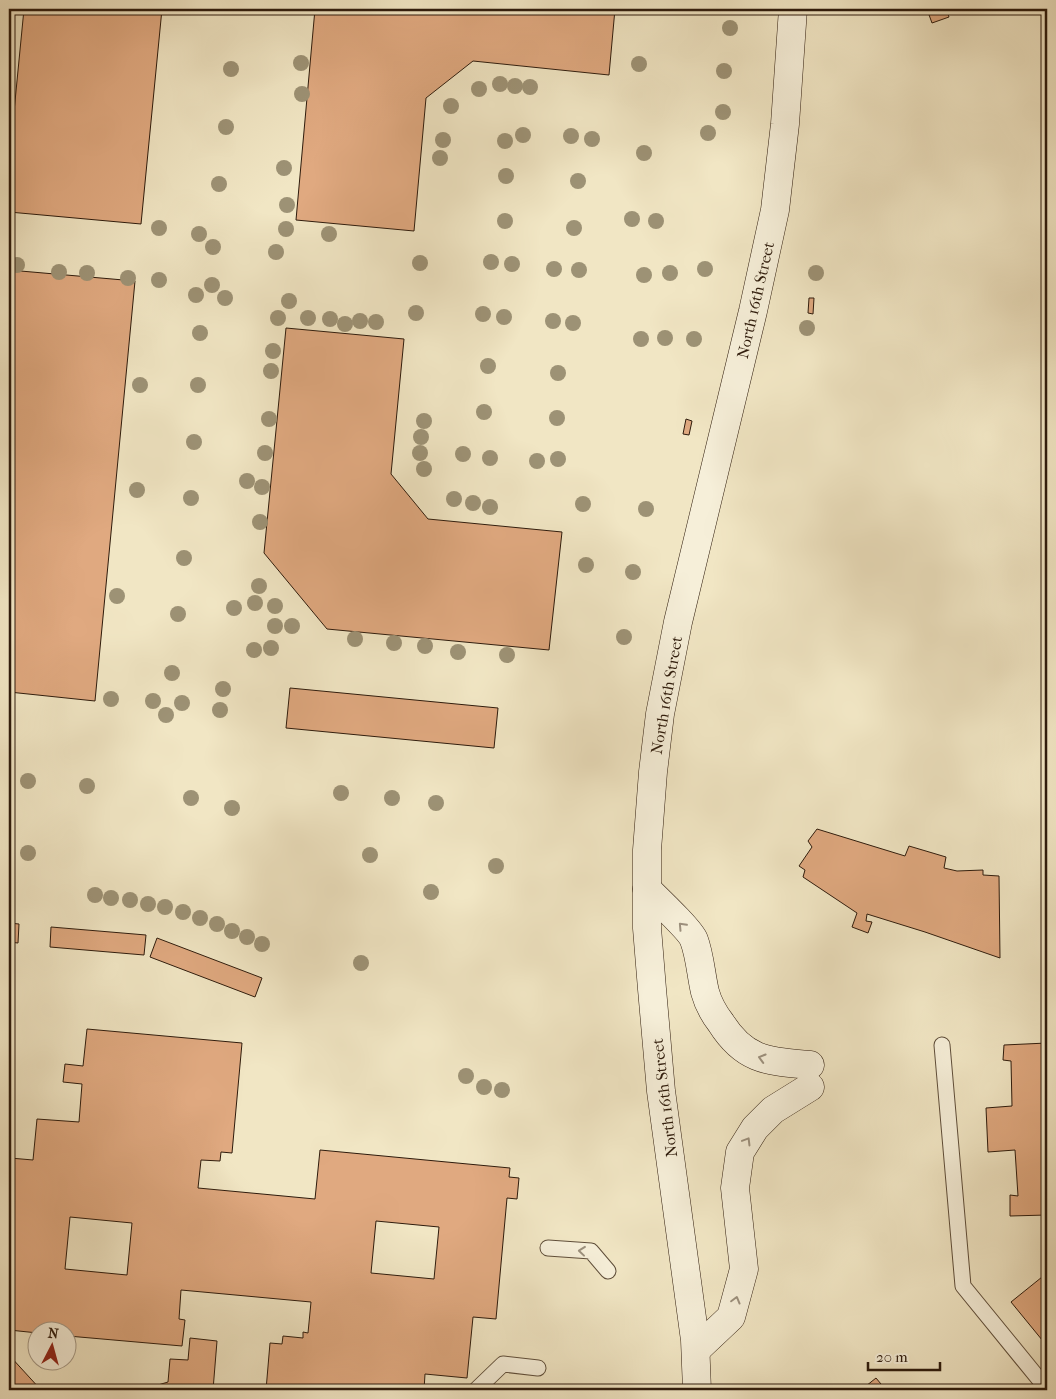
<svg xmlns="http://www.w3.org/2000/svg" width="1056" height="1399" font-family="'IM FELL French Canon',serif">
	<rect width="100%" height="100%" fill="#f1e6c4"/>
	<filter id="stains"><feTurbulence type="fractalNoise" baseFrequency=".004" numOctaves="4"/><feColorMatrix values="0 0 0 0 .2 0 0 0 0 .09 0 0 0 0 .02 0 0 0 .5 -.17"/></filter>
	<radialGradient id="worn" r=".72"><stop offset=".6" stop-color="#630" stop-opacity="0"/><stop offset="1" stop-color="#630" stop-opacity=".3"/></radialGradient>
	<g fill="#e0a980" stroke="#2e1b0c" fill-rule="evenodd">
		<polygon points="24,9 162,9 141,224 9,212 9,163"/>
		<polygon points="315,9 615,9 609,75 473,61 426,98 414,231 296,220"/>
		<polygon points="936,9 946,9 949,17 932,23 928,12"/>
		<polygon points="9,270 135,281 95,701 9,692"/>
		<polygon points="809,298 814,298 813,314 808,313"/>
		<polygon points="286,328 404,339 391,474 428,519 562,532 549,650 327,629 264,553"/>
		<polygon points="686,419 692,421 689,435 683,434"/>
		<polygon points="290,688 498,708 494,748 286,728"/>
		<polygon points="817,829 905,856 909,846 946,857 944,868 957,871 983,870 983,875 999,876 1000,958 925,932 867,914 866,921 872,922 868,933 852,927 857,913 803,877 805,870 799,866 812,847 808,841"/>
		<polygon points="9,923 19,924 18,943 9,942"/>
		<polygon points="51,927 146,935 144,955 50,947"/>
		<polygon points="157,938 262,978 255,997 150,957"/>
		<polygon points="9,983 14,984 9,1031"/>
		<path d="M87,1029l155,14 -10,110 -11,-1 -1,9 -19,-1 -3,28 117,11 5,-49 190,18 -1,9 10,1 -2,21 -10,-1 -11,121 -23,-2 -6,61 -42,-4 -1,16h-158l4,-47 12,1 1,-8 20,2v-6l5,1 3,-31 -130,-12 -2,29 6,1 -3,26 -114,-10v-4h-30v1l-29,-3 1,-172 23,2 4,-41 42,3 3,-38 -19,-2 2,-18 18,2zM70,1217l62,6 -5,52 -62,-6zM376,1221l63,6 -5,52 -63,-6z"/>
		<polygon points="1047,1043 1047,1215 1010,1216 1010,1195 1018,1196 1015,1150 988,1152 986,1108 1012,1106 1011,1061 1003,1060 1004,1045"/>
		<polygon points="1047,1273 1047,1346 1011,1302"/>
		<polygon points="190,1338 217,1341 213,1390 158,1390 158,1385 168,1382 170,1359 188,1360"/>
		<polygon points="9,1355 41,1390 15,1390 9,1384"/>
		<polygon points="876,1378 886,1390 861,1390"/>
	</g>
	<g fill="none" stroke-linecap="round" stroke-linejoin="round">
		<g stroke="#5f4e3a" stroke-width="17">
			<g id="lane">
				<polyline points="942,1045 963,1286 1047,1389"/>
				<polyline points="548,1248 591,1251 608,1271"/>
				<polyline points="476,1390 503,1364 538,1368"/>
			</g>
		</g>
		<g stroke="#2e1b0c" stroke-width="29">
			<g id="secondary">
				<path d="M647,889c9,9 44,42 47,51 6,16 7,35 11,52 3,11 9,22 16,31 24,38 47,38 89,42"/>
				<polyline points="696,1350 731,1317 744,1269 735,1188 740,1152 755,1128 773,1110 810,1087"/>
				<polyline points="697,1390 695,1340 661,1091 652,989 647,928 647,850 653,772 660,714 678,622 753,311 775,210 785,124 793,9"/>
			</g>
		</g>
		<use href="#lane" stroke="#f6efd9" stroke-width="15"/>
		<use href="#secondary" stroke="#f6efd9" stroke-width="28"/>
	</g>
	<g fill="#9d9275">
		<circle cx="730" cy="28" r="8"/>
		<circle cx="301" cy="63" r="8"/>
		<circle cx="639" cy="64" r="8"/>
		<circle cx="231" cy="69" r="8"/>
		<circle cx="724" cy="71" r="8"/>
		<circle cx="500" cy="84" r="8"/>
		<circle cx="515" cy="86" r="8"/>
		<circle cx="530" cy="87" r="8"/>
		<circle cx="479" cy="89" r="8"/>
		<circle cx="302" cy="94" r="8"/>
		<circle cx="451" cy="106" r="8"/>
		<circle cx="723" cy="112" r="8"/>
		<circle cx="226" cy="127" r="8"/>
		<circle cx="708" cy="133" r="8"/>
		<circle cx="523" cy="135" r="8"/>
		<circle cx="571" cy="136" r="8"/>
		<circle cx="592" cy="139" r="8"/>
		<circle cx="443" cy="140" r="8"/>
		<circle cx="505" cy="141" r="8"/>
		<circle cx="644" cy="153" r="8"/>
		<circle cx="440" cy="158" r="8"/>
		<circle cx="284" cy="168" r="8"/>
		<circle cx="506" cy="176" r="8"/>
		<circle cx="578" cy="181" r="8"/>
		<circle cx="219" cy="184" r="8"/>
		<circle cx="287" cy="205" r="8"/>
		<circle cx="632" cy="219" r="8"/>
		<circle cx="505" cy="221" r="8"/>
		<circle cx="656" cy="221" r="8"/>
		<circle cx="159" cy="228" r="8"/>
		<circle cx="574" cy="228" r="8"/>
		<circle cx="286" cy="229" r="8"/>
		<circle cx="199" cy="234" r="8"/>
		<circle cx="329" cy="234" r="8"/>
		<circle cx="213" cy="247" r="8"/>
		<circle cx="276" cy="252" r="8"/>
		<circle cx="491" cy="262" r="8"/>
		<circle cx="420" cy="263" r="8"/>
		<circle cx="512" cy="264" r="8"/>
		<circle cx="17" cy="265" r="8"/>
		<circle cx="554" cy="269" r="8"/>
		<circle cx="705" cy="269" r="8"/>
		<circle cx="579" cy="270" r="8"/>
		<circle cx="59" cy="272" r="8"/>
		<circle cx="87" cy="273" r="8"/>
		<circle cx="670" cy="273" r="8"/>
		<circle cx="816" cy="273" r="8"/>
		<circle cx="644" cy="275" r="8"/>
		<circle cx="128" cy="278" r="8"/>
		<circle cx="159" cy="280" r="8"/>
		<circle cx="212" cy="285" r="8"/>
		<circle cx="196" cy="295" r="8"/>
		<circle cx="225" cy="298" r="8"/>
		<circle cx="289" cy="301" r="8"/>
		<circle cx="416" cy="313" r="8"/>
		<circle cx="483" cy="314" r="8"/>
		<circle cx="504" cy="317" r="8"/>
		<circle cx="278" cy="318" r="8"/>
		<circle cx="308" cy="318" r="8"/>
		<circle cx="330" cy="319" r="8"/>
		<circle cx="360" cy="321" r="8"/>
		<circle cx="553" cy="321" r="8"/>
		<circle cx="376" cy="322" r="8"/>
		<circle cx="573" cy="323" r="8"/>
		<circle cx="345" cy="324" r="8"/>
		<circle cx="807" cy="328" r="8"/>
		<circle cx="200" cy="333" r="8"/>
		<circle cx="665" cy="338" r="8"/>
		<circle cx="641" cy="339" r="8"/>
		<circle cx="694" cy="339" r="8"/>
		<circle cx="273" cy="351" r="8"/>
		<circle cx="488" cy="366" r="8"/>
		<circle cx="271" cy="371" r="8"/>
		<circle cx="558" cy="373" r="8"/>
		<circle cx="140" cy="385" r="8"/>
		<circle cx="198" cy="385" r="8"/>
		<circle cx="484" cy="412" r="8"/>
		<circle cx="557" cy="418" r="8"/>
		<circle cx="269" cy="419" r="8"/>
		<circle cx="424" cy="421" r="8"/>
		<circle cx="421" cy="437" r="8"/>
		<circle cx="194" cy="442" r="8"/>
		<circle cx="265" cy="453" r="8"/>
		<circle cx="420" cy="453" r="8"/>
		<circle cx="463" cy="454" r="8"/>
		<circle cx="490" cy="458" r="8"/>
		<circle cx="558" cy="459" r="8"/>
		<circle cx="537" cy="461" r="8"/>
		<circle cx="424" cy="469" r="8"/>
		<circle cx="247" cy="481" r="8"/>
		<circle cx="262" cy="487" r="8"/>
		<circle cx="137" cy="490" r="8"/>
		<circle cx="191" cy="498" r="8"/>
		<circle cx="454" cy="499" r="8"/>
		<circle cx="473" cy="503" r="8"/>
		<circle cx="583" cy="504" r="8"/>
		<circle cx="490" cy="507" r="8"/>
		<circle cx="646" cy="509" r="8"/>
		<circle cx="260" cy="522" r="8"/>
		<circle cx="184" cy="558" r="8"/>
		<circle cx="586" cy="565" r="8"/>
		<circle cx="633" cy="572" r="8"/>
		<circle cx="259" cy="586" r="8"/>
		<circle cx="117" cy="596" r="8"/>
		<circle cx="255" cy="603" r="8"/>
		<circle cx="275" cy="606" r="8"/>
		<circle cx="234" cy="608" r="8"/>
		<circle cx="178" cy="614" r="8"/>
		<circle cx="275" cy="626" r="8"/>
		<circle cx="292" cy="626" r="8"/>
		<circle cx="624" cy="637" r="8"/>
		<circle cx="355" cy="639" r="8"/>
		<circle cx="394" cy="643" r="8"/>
		<circle cx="425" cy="646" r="8"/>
		<circle cx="271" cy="648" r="8"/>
		<circle cx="254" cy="650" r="8"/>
		<circle cx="458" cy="652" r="8"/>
		<circle cx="507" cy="655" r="8"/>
		<circle cx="172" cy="673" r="8"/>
		<circle cx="223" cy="689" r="8"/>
		<circle cx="111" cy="699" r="8"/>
		<circle cx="153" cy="701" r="8"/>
		<circle cx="182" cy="703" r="8"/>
		<circle cx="220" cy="710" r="8"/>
		<circle cx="166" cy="715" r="8"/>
		<circle cx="28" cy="781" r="8"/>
		<circle cx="87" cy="786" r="8"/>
		<circle cx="341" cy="793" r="8"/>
		<circle cx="191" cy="798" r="8"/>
		<circle cx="392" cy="798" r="8"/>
		<circle cx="436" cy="803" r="8"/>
		<circle cx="232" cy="808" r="8"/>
		<circle cx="28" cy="853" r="8"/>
		<circle cx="370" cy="855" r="8"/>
		<circle cx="496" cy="866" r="8"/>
		<circle cx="431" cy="892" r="8"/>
		<circle cx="95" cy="895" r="8"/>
		<circle cx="111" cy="898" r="8"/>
		<circle cx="130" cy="900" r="8"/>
		<circle cx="148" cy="904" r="8"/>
		<circle cx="165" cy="907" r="8"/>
		<circle cx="183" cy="912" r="8"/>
		<circle cx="200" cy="918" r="8"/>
		<circle cx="217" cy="924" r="8"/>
		<circle cx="232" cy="931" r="8"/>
		<circle cx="247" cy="937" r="8"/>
		<circle cx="262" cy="944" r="8"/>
		<circle cx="361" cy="963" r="8"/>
		<circle cx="466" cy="1076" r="8"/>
		<circle cx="484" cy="1087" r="8"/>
		<circle cx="502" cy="1090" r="8"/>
	</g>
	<defs><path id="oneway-chevron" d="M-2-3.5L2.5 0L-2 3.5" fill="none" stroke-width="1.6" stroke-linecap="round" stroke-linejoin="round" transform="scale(1.25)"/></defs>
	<g stroke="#9c907d">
		<use href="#oneway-chevron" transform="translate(682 926) rotate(-133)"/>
		<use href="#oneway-chevron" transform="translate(762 1058) rotate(-164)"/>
		<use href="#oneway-chevron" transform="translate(747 1141) rotate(-59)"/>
		<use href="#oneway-chevron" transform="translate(582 1251) rotate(-174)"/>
		<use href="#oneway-chevron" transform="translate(736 1300) rotate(-75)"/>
	</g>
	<g text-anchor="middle" stroke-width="4" stroke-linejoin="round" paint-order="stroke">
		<g font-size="16" fill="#2e1b0c" stroke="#f6efd9">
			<text transform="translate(755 300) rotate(-77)" y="6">North 16th Street</text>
			<text transform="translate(666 695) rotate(-80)" y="6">North 16th Street</text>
			<text transform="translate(664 1098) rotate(-97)" y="6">North 16th Street</text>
		</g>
	</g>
	<rect width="1056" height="1399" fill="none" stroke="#f1e6c4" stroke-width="30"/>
	<rect x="10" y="10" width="1036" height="1379" fill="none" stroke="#2e1b0c" stroke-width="2.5"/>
	<rect x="15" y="15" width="1026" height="1369" fill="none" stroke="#2e1b0c"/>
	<g transform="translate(52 1346) rotate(6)"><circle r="24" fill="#f6efd9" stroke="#a69a87"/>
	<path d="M0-4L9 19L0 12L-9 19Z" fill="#8f2418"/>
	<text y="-8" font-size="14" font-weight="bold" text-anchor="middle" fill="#2e1b0c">N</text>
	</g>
	<path d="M868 1362v8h72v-8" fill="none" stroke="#2e1b0c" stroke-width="2.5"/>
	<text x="876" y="1362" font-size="15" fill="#2e1b0c" stroke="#f6efd9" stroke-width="4" paint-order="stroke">20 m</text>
	<rect width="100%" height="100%" filter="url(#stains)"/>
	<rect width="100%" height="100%" fill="url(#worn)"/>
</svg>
